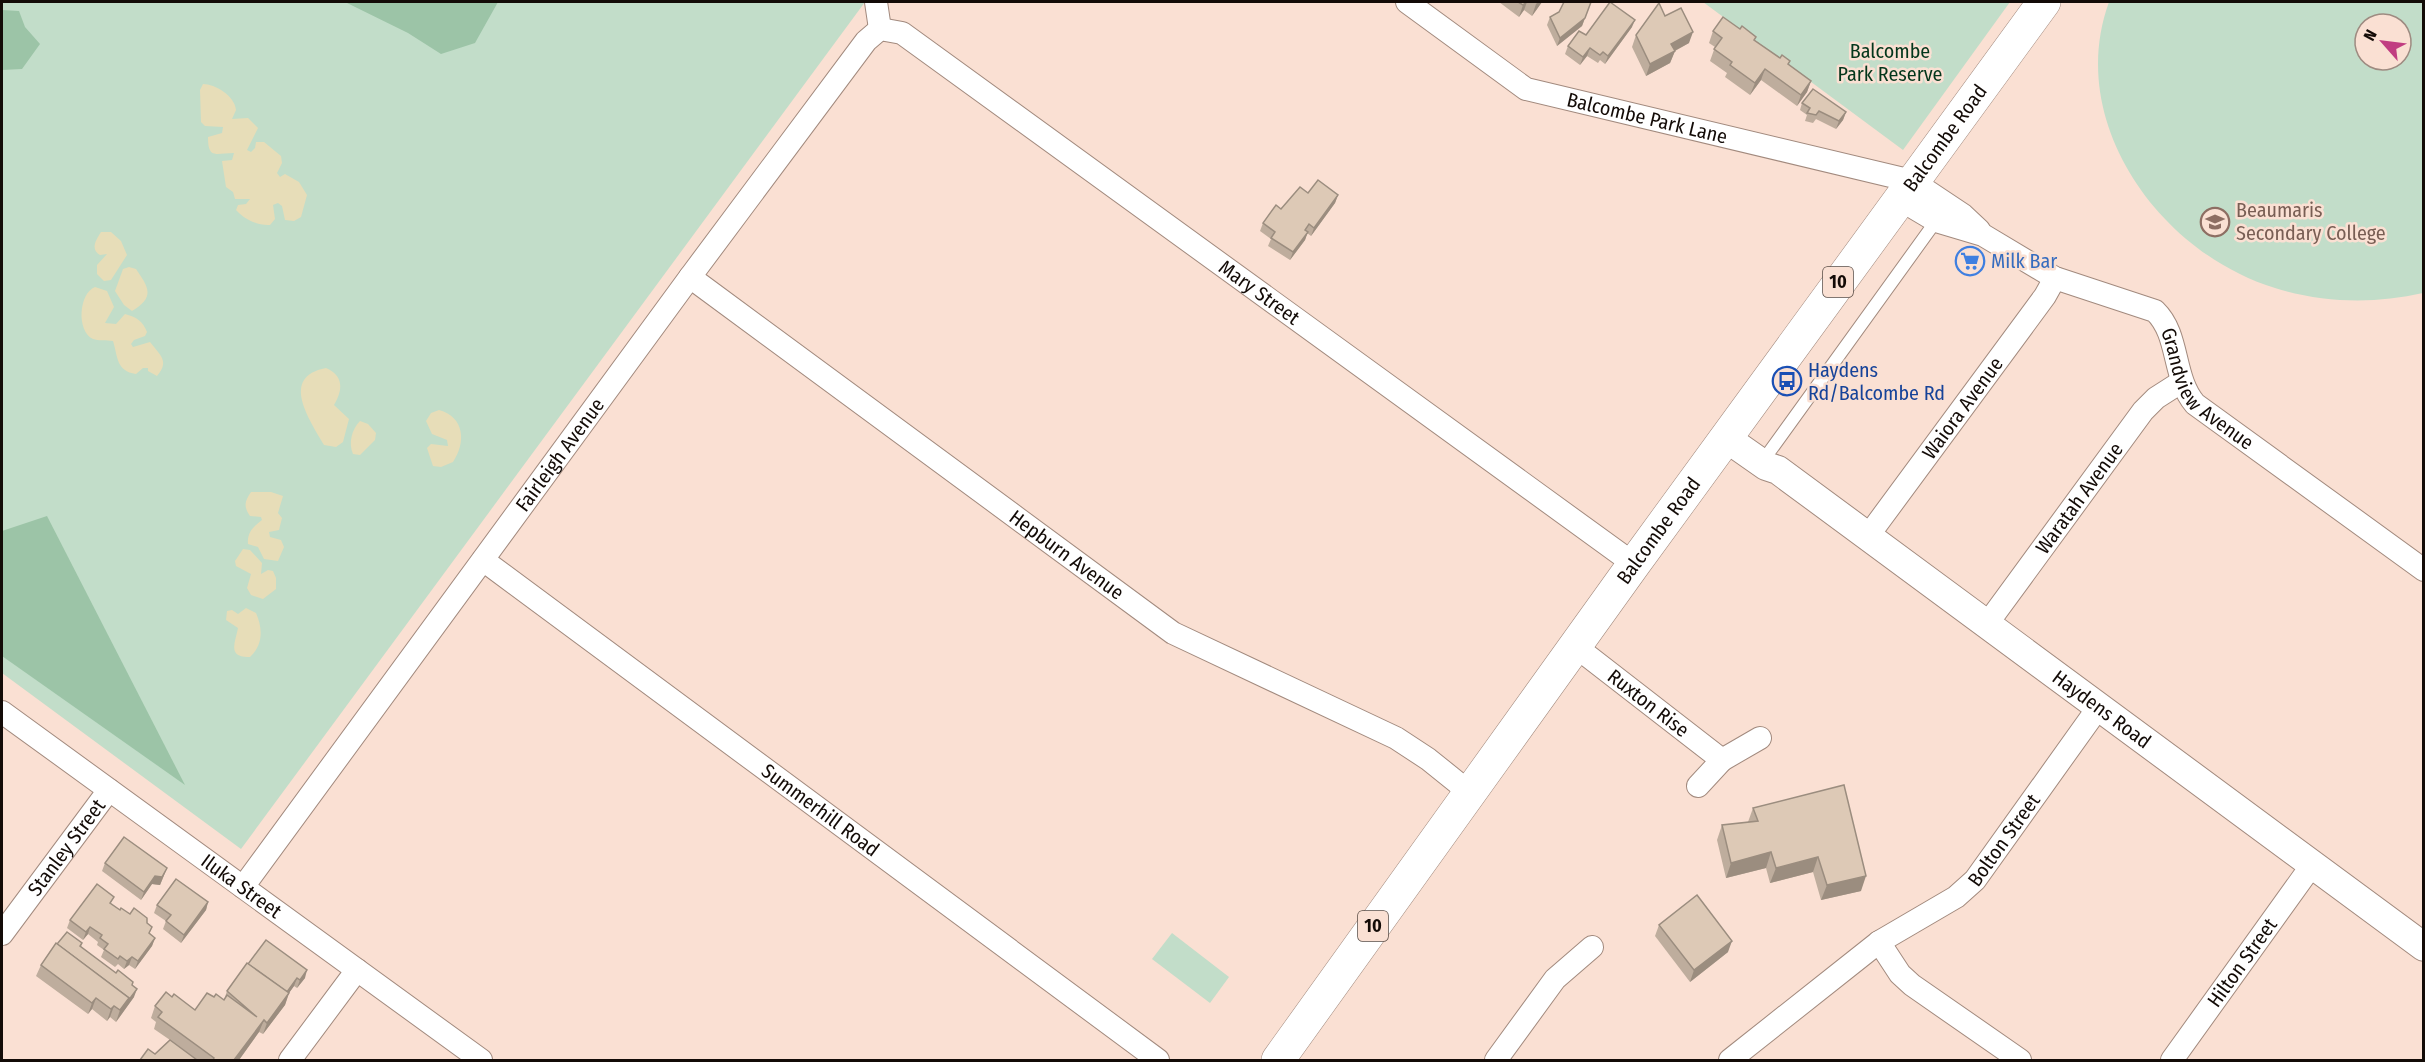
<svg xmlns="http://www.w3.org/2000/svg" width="2425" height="1062" font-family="'Fira Sans Condensed',sans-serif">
	<rect width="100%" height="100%" fill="#fae0d3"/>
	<g fill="#c2ddc9" fill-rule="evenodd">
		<polygon points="2,2 865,2 241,849 2,673"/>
		<polygon points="1703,2 2010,2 1903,150"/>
		<path d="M2109,2h314v291c-49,11 -99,10 -148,-5 -115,-35 -210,-166 -166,-286zM2365,24h36v36h-36z"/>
		<polygon points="1172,933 1229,977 1210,1003 1152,959"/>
	</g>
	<g fill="#9cc4a7">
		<polygon points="345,2 498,2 475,43 441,54 408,33"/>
		<polygon points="2,10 19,11 25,27 40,44 22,69 2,70"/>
		<polygon points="47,516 185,785 2,656 2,531"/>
	</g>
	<g fill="#e7ddb8">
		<path d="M203,84c12,0 32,12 33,26l-4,9 16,-1 10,10 -11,22 4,2 4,-4 1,-6h8l17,14 1,7 -5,10 3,4 5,-3 14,8 8,13 -6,22 -7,4 -9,-1 -3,-14 -4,-3 -5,2 2,14 -5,6c-12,1 -26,-6 -34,-15l2,-5 8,-1 4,-5h-15l-2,-7 -7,-5 -4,-26 10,-1 2,-7c-18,0 -26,7 -26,-16l14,-4 1,-6 -18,-1 -4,-4 -1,-32z"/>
		<path d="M101,232h10l10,9 6,14 -16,25 -7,1 -7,-7v-9l10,-11 -7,1c-10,-6 -4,-15 1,-23z"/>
		<path d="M129,267l7,2c13,19 19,28 -4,42l-8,-6 -9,-14 8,-22z"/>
		<path d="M95,287l12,4 7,16 -9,16 11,1 9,-10c11,3 18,7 22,18l-2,4 -11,4 -3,4 2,3 17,-5c10,13 20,19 7,34l-9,-5v-3h-5l-7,6c-20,-3 -18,-17 -23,-33 -6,-1 -15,0 -20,-2 -17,-8 -14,-46 2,-52z"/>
		<path d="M326,368c18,8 17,22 8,37l15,14 -6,23 -7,5 -12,-2c-14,-25 -45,-68 2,-77z"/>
		<path d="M439,410c26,7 27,33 14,52l-12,5 -8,-1 -6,-18 4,-4 17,2 -1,-6 -15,-6 -6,-13 5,-8z"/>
		<path d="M360,421l8,3 8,9 -1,7 -15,15 -7,-1c-5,-11 -1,-25 7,-33z"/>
		<path d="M251,492h20l12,4 -5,17 4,5 -3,12 -10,2 1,5 11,3 3,7 -6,14 -14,-2 -6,-12 -10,-3c-1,-12 5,-17 14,-24l-1,-3 -11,-1c-7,-10 -5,-15 1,-24z"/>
		<polygon points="243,549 250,550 262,563 261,574 268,570 273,571 276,578 276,589 263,599 251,595 247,588 251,574 236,566 235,561"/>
		<path d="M246,608l10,5c7,16 7,32 -6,44 -23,1 -15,-14 -12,-29l-12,-8 1,-9 5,-1 6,4z"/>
	</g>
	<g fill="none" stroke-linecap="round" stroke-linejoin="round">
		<g stroke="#a28a7e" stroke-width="14">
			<polyline id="service" points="1770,451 1936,221"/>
		</g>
		<g stroke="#a28a7e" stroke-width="24">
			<g id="minor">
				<polyline points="876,2 880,29"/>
				<path id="s1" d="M1407,2l119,87 386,92 51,34 16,15"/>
				<path id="s2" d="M1899,199l37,22 47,14 72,43 100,33c25,24 17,66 40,93l229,166"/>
				<path id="s3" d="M690,277l483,356 223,105 32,21 41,33"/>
				<path id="s4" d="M1868,536l177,-240 10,-18"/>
				<path id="s5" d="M483,560l675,500"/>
				<path id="s6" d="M1987,624l156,-213 13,-13 25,-16"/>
				<path id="s7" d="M1575,646l147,114 -24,26"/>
				<path id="s8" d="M2,712l479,348"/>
				<polyline points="1722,760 1760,738"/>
				<path id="s9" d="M243,887l447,-610 176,-236 14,-12 22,4 732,531"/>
				<path id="s10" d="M2,934l107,-144"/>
				<polyline points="1879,942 1900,974 1912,985 2020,1060"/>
				<polyline points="290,1060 357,970"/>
				<polyline points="1496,1060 1555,979 1592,947"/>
				<path id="s11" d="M1730,1060l149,-118 77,-45 19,-17 123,-172"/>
				<path id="s12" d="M2172,1060l140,-195"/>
			</g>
		</g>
		<g stroke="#a28a7e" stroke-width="30">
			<g id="tertiary">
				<path id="s13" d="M1726,438l40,28 12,4 646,477"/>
			</g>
		</g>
		<g stroke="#a28a7e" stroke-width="34">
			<g id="primary">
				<path id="s14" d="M1278,1060l356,-496 410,-562"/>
			</g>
		</g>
		<use href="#service" stroke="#fff" stroke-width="12"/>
		<use href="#minor" stroke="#fff" stroke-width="22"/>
		<use href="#tertiary" stroke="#fff" stroke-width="28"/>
		<use href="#primary" stroke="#fff" stroke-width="33"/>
	</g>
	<g fill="#bead9d">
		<polygon points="1499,2 1542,2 1532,16 1524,10 1519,17"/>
		<polygon points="1591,2 1582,26 1557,46 1547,25 1550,17 1559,12"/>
		<polygon points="1665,16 1689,43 1675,51 1670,63 1646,76 1632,47 1636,35"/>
		<polygon points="1632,27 1605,64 1600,60 1598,63 1587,56 1580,65 1565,54 1568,46 1586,35"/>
		<polygon points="1713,31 1755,40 1811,81 1807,92 1797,106 1761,80 1750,95 1725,77 1727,73 1710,61 1715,47 1709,43"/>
		<polygon points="1802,103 1846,112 1843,120 1836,129 1816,119 1813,123 1805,121 1807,115 1800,110"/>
		<polygon points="1308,193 1338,195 1335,203 1311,236 1307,233 1305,240 1290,260 1268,246 1271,239 1260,231 1263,223"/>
		<polygon points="1844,785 1861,891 1821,900 1813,872 1770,883 1766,868 1726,878 1717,840 1722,825 1748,822 1753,808"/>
		<polygon points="105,863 167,868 160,885 152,884 141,900 102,871"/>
		<polygon points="208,902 206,910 181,943 163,929 166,921 154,913 157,905"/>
		<polygon points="111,904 120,910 130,914 152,927 149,934 155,938 152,946 135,969 129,965 124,969 118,964 115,967 101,957 104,950 97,945 98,942 88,934 83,940 67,928 70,920"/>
		<polygon points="1659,925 1728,952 1690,982 1655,936"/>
		<polygon points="82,943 81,947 116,973 133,982 132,985 134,997 116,1022 110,1017 107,1021 92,1009 88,1014 36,976 41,965 57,944"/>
		<polygon points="247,963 305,978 297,988 294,986 289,993 285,1005 263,1034 259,1032 239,1060 197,1060 155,1054 170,1040 154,1029 156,1022 151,1018 155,1006 172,997 195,1010 214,997 224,1000 227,991"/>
	</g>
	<g fill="#9b8d7f">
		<polygon points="1526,2 1527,2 1524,10 1519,17 1523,5"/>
		<polygon points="1538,2 1542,2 1532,16 1536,4"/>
		<polygon points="1585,18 1582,26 1557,46 1560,38"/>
		<polygon points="1635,20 1632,27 1605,64 1608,56"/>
		<polygon points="1693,32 1689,43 1667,55 1671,44"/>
		<polygon points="1590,48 1587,56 1580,65 1583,57"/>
		<polygon points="1675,51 1670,63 1646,76 1650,64"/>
		<polygon points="1765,69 1761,80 1750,95 1755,83"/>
		<polygon points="1811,81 1807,92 1797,106 1801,95"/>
		<polygon points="1846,112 1843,120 1836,129 1839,121"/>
		<polygon points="1338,195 1335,203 1311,236 1314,228"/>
		<polygon points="1308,232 1305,240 1290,260 1293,252"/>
		<polygon points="1771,852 1766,868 1726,878 1731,863"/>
		<polygon points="1818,857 1813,872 1770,883 1776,868"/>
		<polygon points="167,868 160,885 152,884 141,900 144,892 155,876"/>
		<polygon points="1866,876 1861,891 1821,900 1827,885"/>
		<polygon points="208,902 206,910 181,943 184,935"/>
		<polygon points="90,927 88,934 83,940 86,932"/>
		<polygon points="155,938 152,946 135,969 138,961"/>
		<polygon points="1732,941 1728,952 1690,982 1694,970"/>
		<polygon points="132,957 129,965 124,969 127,961"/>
		<polygon points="307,970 305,978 297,988 300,980"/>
		<polygon points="297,978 294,986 284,1000 289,993 285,1005 263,1034 267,1023"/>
		<polygon points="137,989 134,997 116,1022 120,1010"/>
		<polygon points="96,998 92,1009 88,1014 92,1003"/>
		<polygon points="114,1006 110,1017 107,1021 111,1009"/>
		<polygon points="264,1020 259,1032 239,1060 234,1060"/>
	</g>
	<g fill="#ddc9b6" stroke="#9b8d7f" stroke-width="1.5">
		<polygon points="1518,2 1526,2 1523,5"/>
		<polygon points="1564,2 1591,2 1585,18 1560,38 1550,17 1559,12"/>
		<polygon points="1610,2 1635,20 1608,56 1603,52 1600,55 1590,48 1583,57 1568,46 1579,31 1586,35"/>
		<polygon points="1659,3 1665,16 1681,8 1693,32 1671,44 1675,51 1650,64 1636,35"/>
		<polygon points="1723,17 1740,29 1742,26 1756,37 1754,40 1780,58 1782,55 1790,61 1788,64 1811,81 1801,95 1765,69 1755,83 1730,65 1732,62 1714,49 1722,38 1713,31"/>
		<polygon points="1813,89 1846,112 1839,121 1819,111 1816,115 1807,113 1810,108 1802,103"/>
		<polygon points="1318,180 1338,195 1314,228 1309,224 1305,230 1308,232 1293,252 1271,238 1275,232 1263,223 1276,205 1281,209 1300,187 1308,193"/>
		<polygon points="1844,785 1866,876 1827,885 1818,857 1776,868 1771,852 1731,863 1722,825 1758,821 1753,808"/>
		<polygon points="124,837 167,868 162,877 155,876 144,892 105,863"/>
		<polygon points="176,879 208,902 184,935 166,921 171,915 157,905"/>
		<polygon points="97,884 114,897 110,903 120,910 121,908 130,914 134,908 147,918 147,923 152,927 149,933 155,938 138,961 132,957 127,961 120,956 118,959 104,949 108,944 100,938 102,935 90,927 86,932 70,920"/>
		<polygon points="1697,895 1732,941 1694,970 1659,925"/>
		<polygon points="67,932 82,943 80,946 116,973 118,970 133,982 132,985 137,989 128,1001 129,998 57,944"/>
		<polygon points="266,940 307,970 300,980 297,978 287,992 248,964"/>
		<polygon points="56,943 129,998 120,1010 114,1006 111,1009 96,998 92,1003 41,965"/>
		<polygon points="247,963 289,993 267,1023 264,1020 234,1060 213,1060 214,1058 158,1017 162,1012 155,1006 166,992 172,997 174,994 195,1010 207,993 214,997 216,994 224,1000 227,995 257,1017 227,991"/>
		<polygon points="170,1040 197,1060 140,1060 148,1049 155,1054"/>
	</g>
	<defs>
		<g id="school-ring" transform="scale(1.5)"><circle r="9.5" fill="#fae0d3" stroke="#8d6e63" stroke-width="1.5"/><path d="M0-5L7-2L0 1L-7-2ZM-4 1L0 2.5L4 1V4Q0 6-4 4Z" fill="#8d6e63"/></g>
		<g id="supermarket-ring" transform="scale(1.5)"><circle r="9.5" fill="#fae0d3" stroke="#3f7fe0" stroke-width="1.5"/><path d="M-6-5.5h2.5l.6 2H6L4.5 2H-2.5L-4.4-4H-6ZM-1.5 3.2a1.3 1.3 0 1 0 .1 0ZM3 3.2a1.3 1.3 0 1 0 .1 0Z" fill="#3f7fe0"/></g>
		<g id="bus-ring" transform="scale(1.5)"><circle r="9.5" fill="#fae0d3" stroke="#1a4fb4" stroke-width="1.5"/><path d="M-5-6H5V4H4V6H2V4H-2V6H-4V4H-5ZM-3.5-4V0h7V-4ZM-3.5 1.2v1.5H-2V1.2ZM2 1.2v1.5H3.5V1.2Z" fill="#1a4fb4"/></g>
	</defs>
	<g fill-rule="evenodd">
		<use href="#school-ring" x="2215" y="222"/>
		<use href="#supermarket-ring" x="1970" y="261"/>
		<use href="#bus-ring" x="1787" y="381"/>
	</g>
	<g text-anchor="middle" stroke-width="5" stroke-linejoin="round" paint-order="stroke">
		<g fill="#fae0d3" stroke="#584b44" stroke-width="1.5">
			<rect x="1823" y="267" width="30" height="30" rx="4.5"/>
			<rect x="1358" y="911" width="30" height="30" rx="4.5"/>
		</g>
		<g font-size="18" font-weight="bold" fill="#130b07">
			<text x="1838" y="288">10</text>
			<text x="1373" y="932">10</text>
		</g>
		<g font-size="20" fill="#03361b" stroke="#fae0d3">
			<text x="1890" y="58">Balcombe<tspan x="1890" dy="23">Park Reserve</tspan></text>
		</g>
		<g font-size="20" fill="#130b07" stroke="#fae0d3">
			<text dy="7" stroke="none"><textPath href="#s1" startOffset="272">Balcombe Park Lane</textPath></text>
			<text dy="7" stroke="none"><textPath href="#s14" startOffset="1138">Balcombe Road</textPath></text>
			<text dy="7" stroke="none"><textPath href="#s9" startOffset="1533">Mary Street</textPath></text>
			<text dy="7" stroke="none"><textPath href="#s2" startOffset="378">Grandview Avenue</textPath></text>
			<text dy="7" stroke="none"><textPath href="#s4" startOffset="159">Waiora Avenue</textPath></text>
			<text dy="7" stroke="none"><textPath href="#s9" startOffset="536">Fairleigh Avenue</textPath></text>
			<text dy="7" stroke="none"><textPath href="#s6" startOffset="156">Waratah Avenue</textPath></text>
			<text dy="7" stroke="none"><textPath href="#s14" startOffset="652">Balcombe Road</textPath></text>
			<text dy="7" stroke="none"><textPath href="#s3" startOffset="468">Hepburn Avenue</textPath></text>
			<text dy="7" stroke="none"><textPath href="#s7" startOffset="93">Ruxton Rise</textPath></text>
			<text dy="7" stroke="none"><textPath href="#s13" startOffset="464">Haydens Road</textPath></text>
			<text dy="7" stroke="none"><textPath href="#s5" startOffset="420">Summerhill Road</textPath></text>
			<text dy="7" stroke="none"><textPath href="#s11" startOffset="354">Bolton Street</textPath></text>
			<text dy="7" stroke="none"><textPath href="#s10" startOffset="108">Stanley Street</textPath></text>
			<text dy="7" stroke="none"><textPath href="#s8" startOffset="296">Iluka Street</textPath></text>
			<text dy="7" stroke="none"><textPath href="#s12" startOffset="120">Hilton Street</textPath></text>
		</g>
		<g font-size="20" fill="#785e54" stroke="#fae0d3" text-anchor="start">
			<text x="2236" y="217">Beaumaris<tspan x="2236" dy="23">Secondary College</tspan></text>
		</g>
		<g font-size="20" fill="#366cbe" stroke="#fae0d3" text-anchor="start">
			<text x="1991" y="268">Milk Bar</text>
		</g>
		<g font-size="20" fill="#164399" stroke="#fae0d3" text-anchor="start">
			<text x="1808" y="377">Haydens<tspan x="1808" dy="23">Rd/Balcombe Rd</tspan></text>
		</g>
	</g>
	<rect width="2425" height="1062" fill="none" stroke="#130b07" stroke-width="6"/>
	<g transform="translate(2383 42) rotate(298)"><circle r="28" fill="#fae0d3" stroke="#9e8b81" stroke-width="1.5"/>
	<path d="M0-4.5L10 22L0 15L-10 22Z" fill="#c13d81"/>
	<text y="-9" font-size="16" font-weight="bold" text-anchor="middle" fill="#130b07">N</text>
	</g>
</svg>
